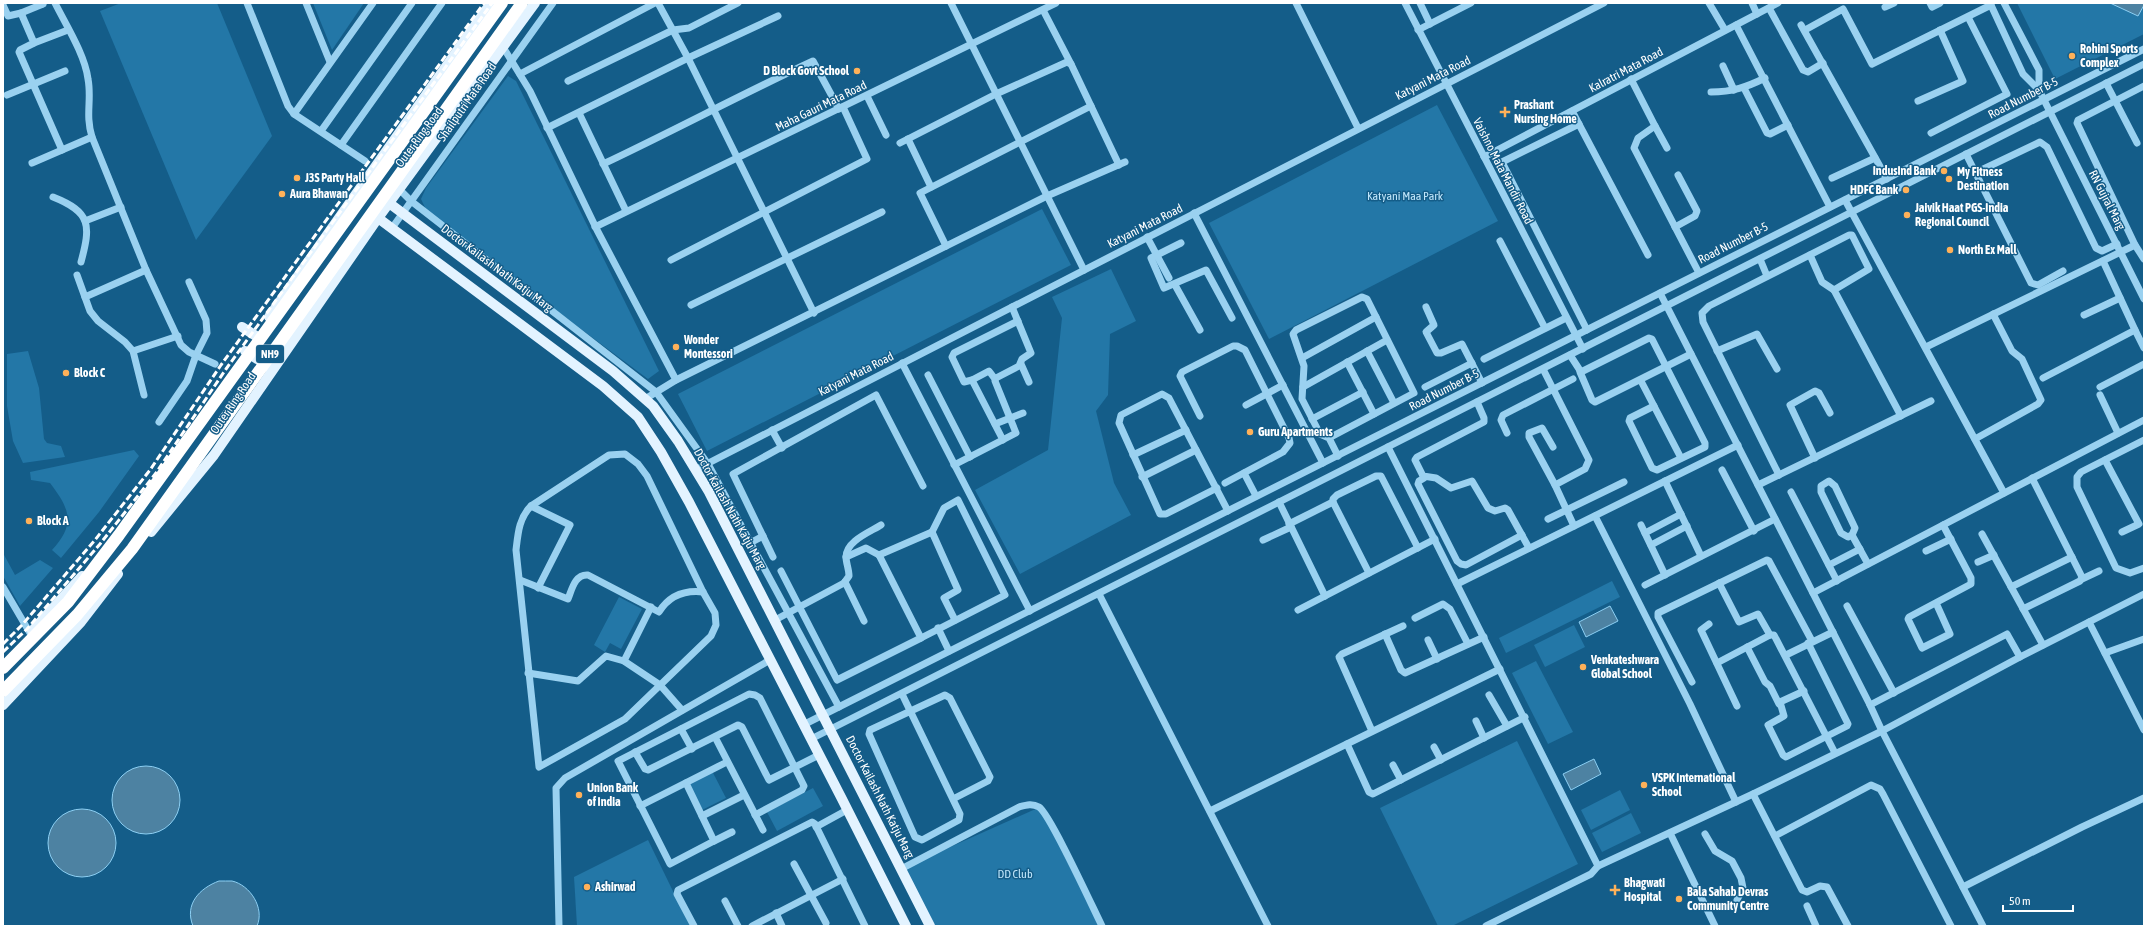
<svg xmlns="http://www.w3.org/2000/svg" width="2147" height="929" font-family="'Asap Condensed',sans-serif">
	<rect width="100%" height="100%" fill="#145d89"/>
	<g fill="#2377a7">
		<polygon points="121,3 217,3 272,136 196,240 100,11"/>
		<polygon points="313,3 364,3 332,50"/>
		<polygon points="2017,3 2144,3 2144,34 2055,79"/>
		<polygon points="508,76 516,81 659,371 648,379 429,216 421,199 426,188"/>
		<polygon points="1437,105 1498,221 1269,339 1209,223"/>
		<polygon points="1042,209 1071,265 707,451 678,394"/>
		<polygon points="1111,269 1136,321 1110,334 1108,395 1096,411 1114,483 1131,515 1020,574 975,490 1048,450 1062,318 1052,297"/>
		<polygon points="28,351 39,388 44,439 47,443 61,446 65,457 23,463 13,441 7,406 7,354"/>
		<path d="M134,450l5,6 -40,56 -38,46 -9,-8c24,-26 18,-41 -2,-67l-19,-3 -1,-8z"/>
		<polygon points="3,553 15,575 40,560 53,568 20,606 3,576"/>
		<polygon points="1612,581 1620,597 1506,653 1499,638"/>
		<polygon points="619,597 642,609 621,649 610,643 605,652 594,645"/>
		<polygon points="1574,625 1585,647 1545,667 1534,645"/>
		<polygon points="1536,661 1573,732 1548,744 1512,673"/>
		<polygon points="1517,741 1578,864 1452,926 1438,926 1380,808"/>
		<polygon points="712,771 726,798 702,810 688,784"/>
		<polygon points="813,788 823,806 777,831 767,812"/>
		<polygon points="1620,790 1630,810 1591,830 1581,810"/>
		<polygon points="1040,807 1101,926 930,926 901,869"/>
		<polygon points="1631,813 1641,833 1602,852 1592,833"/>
		<polygon points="648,840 690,926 577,926 574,877"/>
	</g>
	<g fill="#4d82a2" stroke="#8ccff3">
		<polygon points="2110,3 2144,3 2144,5 2138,16"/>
		<polygon points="1610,606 1618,621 1586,637 1579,622"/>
		<polygon points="1594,759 1601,774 1571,790 1563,774"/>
		<circle cx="146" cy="800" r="34"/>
		<circle cx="82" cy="843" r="34"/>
		<path d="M219,881c4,0 9,0 13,0 18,4 33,27 25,45h-64c-9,-22 7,-38 26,-45z"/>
	</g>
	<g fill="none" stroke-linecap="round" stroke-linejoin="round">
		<g stroke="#9ad1f0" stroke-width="7">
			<path d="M55,3c11,22 30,52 33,76 4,21 -3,35 4,58l54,133 35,75 8,7 26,12"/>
			<polyline points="247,3 288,106 294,114 365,161"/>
			<polyline points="306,3 330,62"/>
			<polyline points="658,3 688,58 814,313"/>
			<polyline points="951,3 1084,270"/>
			<polyline points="1296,3 1358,128"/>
			<polyline points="1405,3 1583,349"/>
			<polyline points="1420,3 1430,24"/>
			<polyline points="1709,3 1725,30"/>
			<polyline points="1752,3 1757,14"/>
			<polyline points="1930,3 1932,7 1940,3"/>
			<polyline points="1990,3 2023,74 2039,90 2144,299"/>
			<polyline points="2004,3 2039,70 2039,90"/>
			<polyline points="3,5 8,16 21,13 34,43 20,50 19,52 62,150"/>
			<polyline points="1885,7 1894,3"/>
			<polyline points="1769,8 1803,70 1808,72 1823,63"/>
			<polyline points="1043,10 1071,64"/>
			<polyline points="21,13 43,4"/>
			<polyline points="1736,25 1830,207"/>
			<polyline points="1801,25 1887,179"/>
			<polyline points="1418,30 1471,3"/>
			<polyline points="1805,30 1843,9 1872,64 1991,5"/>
			<polyline points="34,43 68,30"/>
			<polyline points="503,47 530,91 597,230 676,380"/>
			<polyline points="1723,66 1734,90"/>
			<polyline points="520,74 655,3"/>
			<polyline points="1631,79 1655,126 1638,138 1634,148 1699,273"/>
			<polyline points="568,81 673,30 689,28 738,3"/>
			<polyline points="2106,83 2137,143"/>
			<polyline points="2144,86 2078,120 2077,123 2135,245 2144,259"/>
			<polyline points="1744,88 1767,133 1770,134 1788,125"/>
			<path d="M1711,92c21,0 36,-5 54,-14"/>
			<polyline points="7,95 65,71"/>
			<polyline points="867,96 886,135"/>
			<polyline points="1918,101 1963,81 1940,30"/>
			<polyline points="1572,111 1648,255"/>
			<polyline points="579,113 626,211"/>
			<polyline points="294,114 373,3"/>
			<polyline points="1579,124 1502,162 1587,330"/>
			<polyline points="1655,126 1667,148"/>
			<polyline points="547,128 688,58 778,16"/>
			<polyline points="321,131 412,3"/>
			<polyline points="1931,133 2007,94 1968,17"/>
			<polyline points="908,139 931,187"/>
			<polyline points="900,143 996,94 1067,62 1071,64 1119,165"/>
			<polyline points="341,145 442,3"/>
			<polyline points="1966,154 2031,283 2038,285 2063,271"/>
			<polyline points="1484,157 1778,3"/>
			<polyline points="32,163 92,137"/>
			<path d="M603,164c70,-33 139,-70 210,-103l26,48"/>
			<polyline points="1975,173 2040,142 2047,147 2096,248 2102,251 2117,244"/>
			<polyline points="1832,178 1875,158"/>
			<polyline points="399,189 411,201 656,392 708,464 839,707"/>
			<path d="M53,197c38,15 38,28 28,65"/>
			<polyline points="1845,200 2004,493"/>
			<polyline points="1194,213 1323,463"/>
			<polyline points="85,221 121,207"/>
			<polyline points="595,227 1056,3"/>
			<polyline points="1675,227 1695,216 1697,211 1678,175"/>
			<polyline points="392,228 553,3"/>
			<polyline points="1147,237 1169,278"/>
			<polyline points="1500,241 1545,328"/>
			<polyline points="1181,243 1151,258 1164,288 1206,270 1232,318"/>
			<polyline points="946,246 920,193 1091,106"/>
			<polyline points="1810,255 1822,282 1834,290"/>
			<polyline points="1760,259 1767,276"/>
			<polyline points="671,260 867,159 843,107"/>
			<polyline points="2103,261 2135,330"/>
			<polyline points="77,275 90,311 98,321 125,342 133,351 144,395"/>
			<polyline points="1175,285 1200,330"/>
			<polyline points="1660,293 1870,705 1882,731 1983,926"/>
			<polyline points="85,297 146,270"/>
			<polyline points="691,305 882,212"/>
			<polyline points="1426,307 1434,325 1426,332 1437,353 1441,353 1462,344 1482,383"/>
			<polyline points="2084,315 2120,298"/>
			<polyline points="1926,347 2135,245"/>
			<polyline points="133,351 178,336"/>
			<polyline points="1367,351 1394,403"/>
			<polyline points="1717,351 1757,334 1777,369"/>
			<polyline points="1570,355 1581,372 1649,338 1652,339 1705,443 1705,447 1657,470 1652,468 1629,421 1630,418 1654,406"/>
			<polyline points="1302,358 1376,317"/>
			<polyline points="1484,359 1566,318"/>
			<polyline points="1347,362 1374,414"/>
			<polyline points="902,363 1030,611"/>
			<polyline points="1021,364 1029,382"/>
			<polyline points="1543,369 1589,460 1585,469 1555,485 1574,526"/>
			<polyline points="1580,372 1592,400 1595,402 1691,354"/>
			<polyline points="928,375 970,457"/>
			<polyline points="2043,378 2135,330 2144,348"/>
			<polyline points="972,380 989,371 995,379"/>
			<polyline points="1641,381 1681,458"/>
			<polyline points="1303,387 1387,340"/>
			<polyline points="1425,387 1472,363"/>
			<polyline points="2100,387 2144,364"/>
			<polyline points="2100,395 2118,433"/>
			<polyline points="645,399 676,380 1047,196 1125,162"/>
			<polyline points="1477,402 1484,418 1484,422 1417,457 1415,460 1423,476 1436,478 1451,488 1472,481 1488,508 1495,511 1505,508 1508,510 1529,548"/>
			<polyline points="1246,405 1283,385"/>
			<polyline points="1200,416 1180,376 1182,372 1233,346 1237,346 1245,350 1289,438 1290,443 1283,452 1225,483"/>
			<polyline points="1312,419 1363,392"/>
			<polyline points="159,422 187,381 196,355 207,333 206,320 189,282"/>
			<polyline points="995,424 1023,413"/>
			<polyline points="772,430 782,448"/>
			<polyline points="1507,433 1501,420 1503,415 1573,379"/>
			<polyline points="1329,438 1320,434 1302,399 1304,366 1293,334 1296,330 1362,297 1367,299 1414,393 1329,438 1338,456"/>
			<polyline points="1975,439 2038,404 2041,400 2022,359 2012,351 1993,314"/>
			<polyline points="1003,440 972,380 964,382 952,357 954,353 1018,321"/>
			<polyline points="2144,440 2081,472 2077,477 2077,487 2116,568 2130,573 2144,568"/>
			<polyline points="1388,447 1598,866"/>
			<polyline points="1553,447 1542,428 1529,433 1529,437 1555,485"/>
			<path d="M625,454l13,10 9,12 56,116 12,21 1,12 -5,11 -86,83 -86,48 -23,-217c2,-17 3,-32 15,-44l78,-51z"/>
			<polyline points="1133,455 1186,430"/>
			<polyline points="1815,458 1790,405 1815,391 1819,393 1830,413"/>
			<polyline points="2105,460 2139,524 2122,532"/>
			<polyline points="954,465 1016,433 995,381 996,378 1019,366 1022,359 1031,353 1012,307"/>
			<polyline points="695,470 1604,3"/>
			<polyline points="1722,470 1754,531"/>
			<polyline points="1244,473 1256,496"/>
			<polyline points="1779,475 1703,322 1702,313 1709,306 1849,235 1852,235 1869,269 1834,290 1901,416"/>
			<polyline points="1142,477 1196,450"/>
			<polyline points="1424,478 1419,481 1418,484 1457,561 1461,564 1466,565 1522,535"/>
			<polyline points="1665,481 1701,556"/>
			<polygon points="1829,481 1835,486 1855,528 1852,535 1848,537 1841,533 1821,492 1821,486"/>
			<polyline points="1758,485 1931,401"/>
			<polyline points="1217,488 1166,514 1160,514 1119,423 1121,415 1162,394 1169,398 1228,511"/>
			<polyline points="1791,492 1837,581"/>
			<polyline points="1279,502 1325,596"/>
			<polyline points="531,506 570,525 538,588"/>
			<polyline points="1595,516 1690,704 1736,802"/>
			<polyline points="1548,519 1624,482"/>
			<polyline points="1289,524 1333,502"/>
			<polyline points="1641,525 1665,575"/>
			<polyline points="932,532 958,590 944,598 955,620"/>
			<polyline points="1645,533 1681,514"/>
			<polyline points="1982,534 2043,645"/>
			<polyline points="1852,535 1868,564"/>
			<polyline points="1263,540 1291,527"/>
			<polyline points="750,543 763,536"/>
			<polyline points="1651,545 1687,526"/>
			<polyline points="1926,551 1951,539"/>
			<polyline points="879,555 932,532 944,508 958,500 1005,595 921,638"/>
			<polyline points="773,557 733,474 876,395 923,486"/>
			<polyline points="1978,562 1994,555"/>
			<polyline points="1829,565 1860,549"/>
			<polyline points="781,571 837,680 921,638 879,555 866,548 846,557"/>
			<polyline points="1369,573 1333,502 1333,499 1337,495 1376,476 1381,476 1418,548"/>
			<polyline points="2082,579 2099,571"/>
			<path d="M520,580l48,19c4,-10 7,-25 20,-24l71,37c10,-16 26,-22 44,-20"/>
			<polyline points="845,582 864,621"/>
			<polyline points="1719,583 1739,622 1758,614 1770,635"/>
			<polyline points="1457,584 1738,445"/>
			<polyline points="1645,585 1775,519"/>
			<polyline points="3,587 30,633"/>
			<polyline points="2011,587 2072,557"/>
			<polyline points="1813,593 2144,420"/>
			<polyline points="1099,594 1268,926"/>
			<polyline points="1936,603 1950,634 1922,648 1908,619 1909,617 1971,584 1971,578 1943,525"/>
			<polyline points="1847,606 1894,693"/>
			<polyline points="651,607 624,661 660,685 682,710"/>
			<polyline points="2023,609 2080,581 2082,577 2032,478"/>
			<polyline points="1298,610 1435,539"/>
			<polyline points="1415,618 1443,604 1450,609 1468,644"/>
			<path d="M775,620l69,-37 5,-7c0,-7 -3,-13 -3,-19 0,-16 24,-25 35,-32"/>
			<polyline points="2089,622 2144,730"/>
			<polyline points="1709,624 1701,630 1737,706"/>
			<polyline points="938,628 949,651"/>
			<polyline points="1385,634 1401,670 1405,673 1484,637"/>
			<polyline points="1428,640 1437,659"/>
			<polyline points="1747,647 1765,682 1770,686 1779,704"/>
			<polyline points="2105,653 2144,639"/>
			<polyline points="1786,655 1833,632"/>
			<polyline points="1717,663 1770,635 1774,635 1835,753"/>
			<polyline points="528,673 578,681 606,656 624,661"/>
			<polyline points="1692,682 1658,617 1658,613 1767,560 1769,561 1812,641"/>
			<polyline points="1804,691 1780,702 1784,716 1768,725 1783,755 1786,757 1847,726 1848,724 1808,643"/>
			<polyline points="902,694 960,814 959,820 922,840 915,837 869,734 870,730 945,695 950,698 990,777 988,781 953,799"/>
			<polyline points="1489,695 1507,726"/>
			<polyline points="1870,705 2007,634 2020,657"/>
			<polyline points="1476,721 1484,738"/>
			<polyline points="803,725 2144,49"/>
			<polyline points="681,729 692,749"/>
			<polyline points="1372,731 1339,657 1342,654 1403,626"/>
			<polyline points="715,737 763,830"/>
			<polyline points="811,739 2144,64"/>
			<polyline points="1347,744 1369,792 1373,794 1525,717"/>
			<polyline points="1434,747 1441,760"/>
			<polyline points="635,752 645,769 648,770 738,725 742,727 769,780 819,755"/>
			<polyline points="1393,765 1401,780"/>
			<polyline points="686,783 714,841 670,864 618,761 749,694 755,695 760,698 804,786 802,790 755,815"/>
			<polyline points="1753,794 1802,890 1807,892 1820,886 1827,887 1848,926"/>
			<polyline points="640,806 727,762"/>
			<polyline points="1210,811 1500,669"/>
			<polyline points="702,816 744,795"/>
			<polyline points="816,827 847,810"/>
			<polyline points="1670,833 1715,926"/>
			<polyline points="1705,834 1715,851 1732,861 1741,878 1743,888 1737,900"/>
			<polyline points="1775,836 1871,785 1880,789 1883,794 1951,926"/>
			<polyline points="714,841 732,832"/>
			<polyline points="794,864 826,923"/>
			<path d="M901,869l118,-62c7,-2 13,-4 20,0 11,7 54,101 63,119"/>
			<polyline points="1963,887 2082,827 2144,798"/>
			<polyline points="725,901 738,926"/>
			<polyline points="1807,906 1816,926"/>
			<polyline points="776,913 782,926"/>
			<polyline points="559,926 556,788 565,778 770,660"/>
			<polyline points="694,926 677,894 678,890 812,822 815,824 865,926"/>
			<polyline points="752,926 843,879"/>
			<polyline points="1486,926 1591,874 1598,866 1753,794 1882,731 2020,657 2144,594"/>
		</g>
		<g stroke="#e3f3ff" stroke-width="10">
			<polyline points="389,203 613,371 653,406 678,441 709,492 930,926"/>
			<polyline points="378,218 603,386 638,417 661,452 689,502 842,799 906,926"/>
			<polyline points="269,317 491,3"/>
			<polyline points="242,327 256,336"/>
			<polyline points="245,351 271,368"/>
			<polyline points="151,532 214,455 378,218 535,3"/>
			<polyline points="32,631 82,576"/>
			<polyline points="3,705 81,622 118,574"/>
		</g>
		<g stroke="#fff" stroke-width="3" stroke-dasharray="7 3" stroke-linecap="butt">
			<polyline points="3,644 22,625 95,540 150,470 221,365 484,3"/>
			<polyline points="3,652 27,629 100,544 156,473 226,369 492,3"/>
		</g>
		<g stroke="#fff" stroke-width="12">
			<polyline points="3,668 68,602 119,535 502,3"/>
			<polyline points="3,691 77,615 132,549 522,3"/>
		</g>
	</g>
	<g fill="#ffb159" stroke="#145d89" stroke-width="1.5">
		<circle cx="2072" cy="56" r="4"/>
		<circle cx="857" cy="71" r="4"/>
		<path d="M1503 106h4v4h4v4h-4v4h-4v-4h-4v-4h4z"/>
		<circle cx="1944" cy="171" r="4"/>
		<circle cx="297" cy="178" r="4"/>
		<circle cx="1949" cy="179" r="4"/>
		<circle cx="1906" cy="190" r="4"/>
		<circle cx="282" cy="194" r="4"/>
		<circle cx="1907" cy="215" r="4"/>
		<circle cx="1950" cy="250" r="4"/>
		<circle cx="676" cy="347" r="4"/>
		<circle cx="66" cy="373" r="4"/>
		<circle cx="1250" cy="432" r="4"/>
		<circle cx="29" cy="521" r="4"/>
		<circle cx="1583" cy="667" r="4"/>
		<circle cx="1644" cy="785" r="4"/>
		<circle cx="579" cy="795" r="4"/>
		<circle cx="587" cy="887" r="4"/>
		<path d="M1613 884h4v4h4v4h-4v4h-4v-4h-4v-4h4z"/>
		<circle cx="1679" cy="899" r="4"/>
	</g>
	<g text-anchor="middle" stroke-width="3" stroke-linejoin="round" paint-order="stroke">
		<rect fill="#145d89" stroke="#b8cedc" stroke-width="1" x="256" y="345" width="28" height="18" rx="3"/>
		<g font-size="11" font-weight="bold" fill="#fff">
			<text x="270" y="358">NH9</text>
		</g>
		<g font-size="12" font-weight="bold" fill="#fff" stroke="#145d89" text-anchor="start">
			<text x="2080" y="53">Rohini Sports<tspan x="2080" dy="14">Complex</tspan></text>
			<text x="849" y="75" text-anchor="end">D Block Govt School</text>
			<text x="1514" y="109">Prashant<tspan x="1514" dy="14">Nursing Home</tspan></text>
			<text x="1936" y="175" text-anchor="end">IndusInd Bank</text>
			<text x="1957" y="176">My Fitness<tspan x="1957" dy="14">Destination</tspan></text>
			<text x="305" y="182">J3S Party Hall</text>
			<text x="1898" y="194" text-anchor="end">HDFC Bank</text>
			<text x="290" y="198">Aura Bhawan</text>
			<text x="1915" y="212">Jaivik Haat PGS-India<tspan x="1915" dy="14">Regional Council</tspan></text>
			<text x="1958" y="254">North Ex Mall</text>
			<text x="684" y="344">Wonder<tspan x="684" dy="14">Montessori</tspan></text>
			<text x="74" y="377">Block C</text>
			<text x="1258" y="436">Guru Apartments</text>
			<text x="37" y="525">Block A</text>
			<text x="1591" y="664">Venkateshwara<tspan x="1591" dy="14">Global School</tspan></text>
			<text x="1652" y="782">VSPK International<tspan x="1652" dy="14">School</tspan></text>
			<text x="587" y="792">Union Bank<tspan x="587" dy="14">of India</tspan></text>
			<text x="1624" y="887">Bhagwati<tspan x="1624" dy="14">Hospital</tspan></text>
			<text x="595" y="891">Ashirwad</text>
			<text x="1687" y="896">Bala Sahab Devras<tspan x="1687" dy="14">Community Centre</tspan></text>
		</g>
		<g font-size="12" fill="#fff" stroke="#145d89">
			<text transform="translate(1626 70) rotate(-28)" y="4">Kalratri Mata Road</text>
			<text transform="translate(1433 78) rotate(-27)" y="4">Katyani Mata Road</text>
			<text transform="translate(2023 98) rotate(-27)" y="4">Road Number B-5</text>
			<text transform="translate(467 102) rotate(-55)" y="4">Shailputri Mata Road</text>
			<text transform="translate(821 106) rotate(-26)" y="4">Maha Gauri Mata Road</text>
			<text transform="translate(419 137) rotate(-54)" y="4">Outer Ring Road</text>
			<text transform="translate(1503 171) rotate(63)" y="4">Vaishno Mata Mandir Road</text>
			<text transform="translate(2107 200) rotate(63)" y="4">RN Gujral Marg</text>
			<text transform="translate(1145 226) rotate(-27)" y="4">Katyani Mata Road</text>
			<text transform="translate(1733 243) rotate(-27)" y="4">Road Number B-5</text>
			<text transform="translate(497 268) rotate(37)" y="4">Doctor Kailash Nath Katju Marg</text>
			<text transform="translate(856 374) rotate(-27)" y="4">Katyani Mata Road</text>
			<text transform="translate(1444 390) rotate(-27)" y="4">Road Number B-5</text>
			<text transform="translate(233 403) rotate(-56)" y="4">Outer Ring Road</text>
			<text transform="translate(730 509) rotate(61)" y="4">Doctor Kailash Nath Katju Marg</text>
			<text transform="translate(880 797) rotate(63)" y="4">Doctor Kailash Nath Katju Marg</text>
		</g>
		<g font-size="12" fill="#c0e6fb" stroke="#145d89">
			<text x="1405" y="200">Katyani Maa Park</text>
			<text x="1015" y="878">DD Club</text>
		</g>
	</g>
	<rect width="2147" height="929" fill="none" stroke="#ffffff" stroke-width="8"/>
	<path d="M2003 905v6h70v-6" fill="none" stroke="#ffffff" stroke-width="2"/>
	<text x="2009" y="905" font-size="12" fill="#ffffff" stroke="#145d89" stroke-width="3" paint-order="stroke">50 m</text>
</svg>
